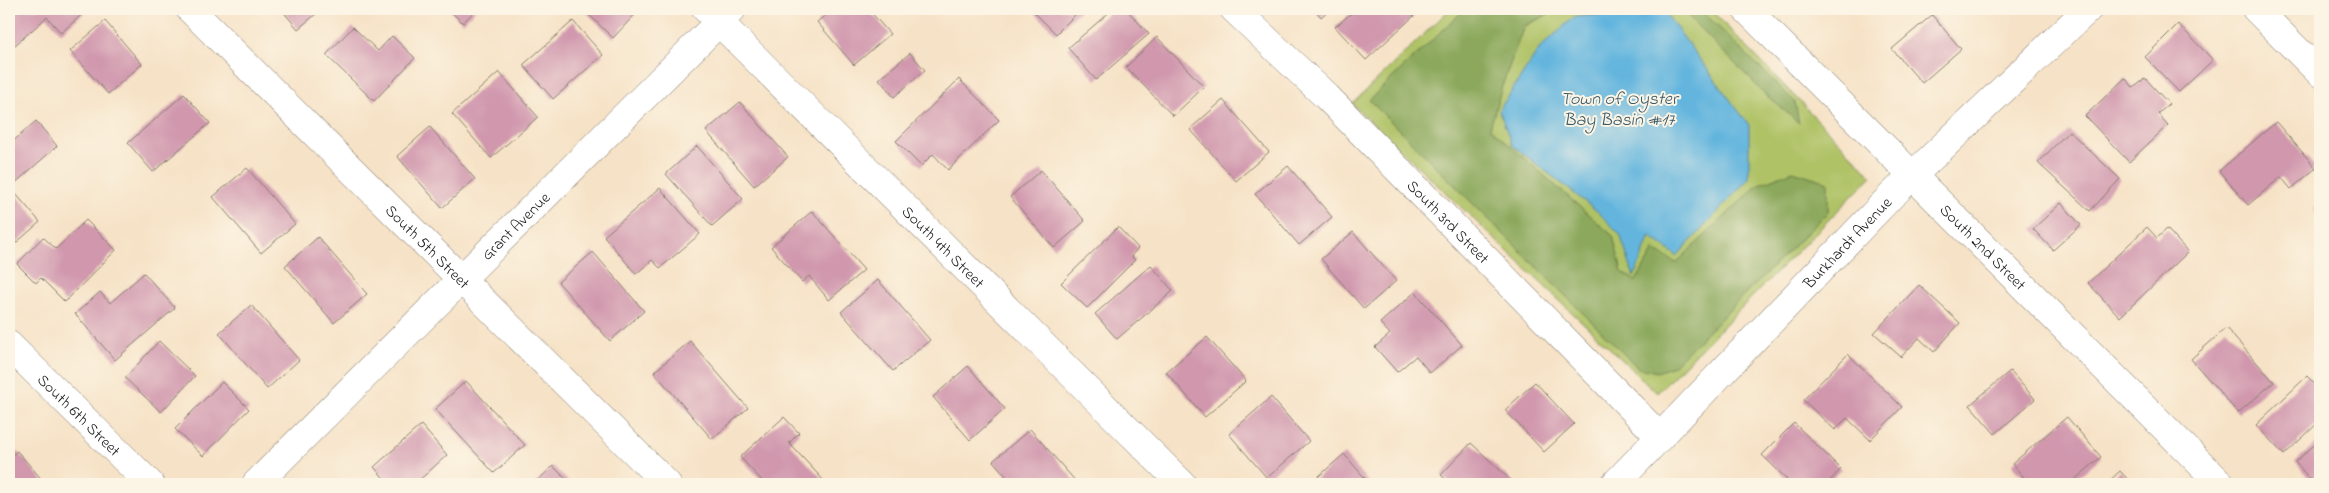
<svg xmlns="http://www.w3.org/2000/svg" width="2329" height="493" font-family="'Indie Flower',sans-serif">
	<rect width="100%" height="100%" fill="#fcf5e5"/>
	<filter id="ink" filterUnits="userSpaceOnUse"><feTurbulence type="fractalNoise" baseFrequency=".02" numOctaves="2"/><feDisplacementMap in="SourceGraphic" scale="10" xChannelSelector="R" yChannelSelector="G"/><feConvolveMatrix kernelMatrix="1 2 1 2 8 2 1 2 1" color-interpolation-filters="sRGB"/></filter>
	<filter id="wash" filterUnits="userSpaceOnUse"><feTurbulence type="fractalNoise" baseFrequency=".0096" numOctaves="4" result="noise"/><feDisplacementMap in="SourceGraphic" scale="20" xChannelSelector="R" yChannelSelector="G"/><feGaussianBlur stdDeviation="1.12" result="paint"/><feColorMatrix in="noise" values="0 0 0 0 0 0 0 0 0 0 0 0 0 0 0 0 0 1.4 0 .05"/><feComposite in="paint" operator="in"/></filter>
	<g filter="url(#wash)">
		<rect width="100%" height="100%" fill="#f6e2c6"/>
		<polygon fill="#afc266" stroke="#666f41" points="1450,9 1710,9 1872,176 1657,393 1352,104"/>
		<g fill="#8ba85b" stroke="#54623c">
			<polygon points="1465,9 1560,9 1524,26 1502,86 1490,128 1613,236 1622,272 1636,281 1654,250 1676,263 1759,184 1793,171 1828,182 1828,212 1673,366 1657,372 1638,368 1369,100"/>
			<polygon points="1681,9 1700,9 1795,102 1799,123 1765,94"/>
		</g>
		<polygon fill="#63b5de" stroke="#40687d" points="1663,10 1749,125 1749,178 1677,256 1650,236 1634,277 1620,234 1597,211 1512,145 1499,110 1540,48 1574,17"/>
		<g id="blocks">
			<g fill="#d097ad">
				<polygon points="9,9 86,9 87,10 61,33 47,17 14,46 9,41"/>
				<polygon points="281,9 322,9 298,29"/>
				<polygon points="448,9 476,9 463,23"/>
				<polygon points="583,9 640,9 613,38"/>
				<polygon points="833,9 868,9 890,34 854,65 817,22"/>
				<polygon points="1031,9 1081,9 1056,34"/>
				<polygon points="1113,9 1126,9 1149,34 1096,80 1068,48"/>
				<polygon points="1314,9 1330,9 1321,17"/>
				<polygon points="1356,9 1413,9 1417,13 1366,60 1335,27"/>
				<polygon points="1932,15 1961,49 1922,83 1892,49"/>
				<polygon points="105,21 142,64 108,94 70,51"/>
				<polygon points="573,21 603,55 553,99 523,65"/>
				<polygon points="2178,24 2213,60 2179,92 2145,57"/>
				<polygon points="353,27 378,51 392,36 415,58 374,101 326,55"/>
				<polygon points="1157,37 1204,87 1173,116 1126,67"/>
				<polygon points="910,53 925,70 894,97 879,79"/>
				<polygon points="499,72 538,117 491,158 452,114"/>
				<polygon points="2125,78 2134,88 2145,78 2169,104 2158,114 2168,125 2129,162 2085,116"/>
				<polygon points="959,79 999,120 948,170 933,154 921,166 896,141"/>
				<polygon points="184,94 210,123 153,172 128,143"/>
				<polygon points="1223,100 1269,152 1236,181 1190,129"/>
				<polygon points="740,102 788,157 754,186 706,131"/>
				<polygon points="36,121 57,146 13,185 9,180 9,145"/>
				<polygon points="2276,122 2316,168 2291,189 2281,177 2248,205 2219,171"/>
				<polygon points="430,127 475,179 442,208 397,156"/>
				<polygon points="2069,131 2120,179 2090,211 2038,163"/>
				<polygon points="697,146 743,199 712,226 666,174"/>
				<polygon points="1288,166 1332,217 1299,245 1255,194"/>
				<polygon points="247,168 295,224 261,253 213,197"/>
				<polygon points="1041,170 1085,221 1054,248 1010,197"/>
				<polygon points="9,186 40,222 9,249"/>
				<polygon points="660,188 700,234 660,268 652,260 636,274 604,236"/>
				<polygon points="2061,203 2081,225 2053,250 2033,229"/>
				<polygon points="2320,204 2320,217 2314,209"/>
				<polygon points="812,211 864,270 829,300 809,276 802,282 771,247"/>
				<polygon points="86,220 116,250 65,302 41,278 36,283 17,264 43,237 56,249"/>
				<polygon points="1118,227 1138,248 1131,256 1135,260 1087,308 1061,283"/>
				<polygon points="2147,227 2157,238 2167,229 2188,252 2120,317 2088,283"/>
				<polygon points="1353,232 1396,281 1364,309 1321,259"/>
				<polygon points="318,237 367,294 334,323 285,266"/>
				<polygon points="593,252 644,311 610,341 558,282"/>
				<polygon points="1151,265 1173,291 1117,339 1095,314"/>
				<polygon points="144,273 175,308 115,360 75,314 100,292 110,303"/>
				<polygon points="878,280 930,340 893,371 841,312"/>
				<polygon points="1919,285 1960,323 1934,352 1919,338 1901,357 1874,333"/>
				<polygon points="1415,292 1462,345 1430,373 1416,356 1397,372 1375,347 1390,334 1380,323"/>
				<polygon points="251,305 299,360 267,389 219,333"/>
				<polygon points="2226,328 2274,382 2238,413 2191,359"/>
				<polygon points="1207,337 1246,381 1205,417 1166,372"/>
				<polygon points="159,341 195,376 161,412 125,378"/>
				<polygon points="690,341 748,408 712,439 654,372"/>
				<polygon points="1848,354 1902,407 1870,440 1847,418 1835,430 1803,400"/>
				<polygon points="968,366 1005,409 970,440 933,397"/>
				<polygon points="2010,371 2035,399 1995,434 1970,405"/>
				<polygon points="2307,376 2320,390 2320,421 2284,455 2256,425"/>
				<polygon points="466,381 525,445 494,473 435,409"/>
				<polygon points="222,382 249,409 203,456 175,429"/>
				<polygon points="1535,382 1574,424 1544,452 1505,410"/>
				<polygon points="1271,397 1309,441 1267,478 1229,434"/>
				<polygon points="784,417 799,433 789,443 827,484 765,484 740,457"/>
				<polygon points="2067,417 2101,457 2070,484 2030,484 2012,464"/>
				<polygon points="1794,423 1841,469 1827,484 1792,484 1762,455"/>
				<polygon points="421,425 447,455 415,484 389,484 374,467"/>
				<polygon points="1030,429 1078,484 1013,484 993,461"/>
				<polygon points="2320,440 2320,484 2314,484 2295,462"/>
				<polygon points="1471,443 1515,484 1451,484 1441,475"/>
				<polygon points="17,451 45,483 44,484 9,484 9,458"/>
				<polygon points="1344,454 1370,484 1310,484"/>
				<polygon points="553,466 571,484 534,484"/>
				<polygon points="2120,471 2132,484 2106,484"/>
			</g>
		</g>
	</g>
	<g filter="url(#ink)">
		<use href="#blocks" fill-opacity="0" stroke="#897f71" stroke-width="1"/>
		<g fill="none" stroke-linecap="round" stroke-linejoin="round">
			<g stroke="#897f71" stroke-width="29">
				<g id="street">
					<path id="s1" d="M190,9l477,475"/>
					<path id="s2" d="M706,9l476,475"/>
					<path id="s3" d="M1234,9l93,88 333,340"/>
					<path id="s4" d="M1746,9l475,475"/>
					<polyline points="2256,9 2320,73"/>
					<path id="s5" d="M9,345l141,139"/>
					<path id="s6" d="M256,484l476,-475"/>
					<path id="s7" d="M1615,484l276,-288 197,-187"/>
				</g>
			</g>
			<use href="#street" stroke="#fff" stroke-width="28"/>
		</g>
	</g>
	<g text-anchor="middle" stroke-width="4" stroke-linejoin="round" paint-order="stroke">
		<g font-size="16" fill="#1c1c1c" stroke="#fcf5e5">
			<text dy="6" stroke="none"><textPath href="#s3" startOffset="302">South 3rd Street</textPath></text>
			<text dy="6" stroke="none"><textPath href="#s6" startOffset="366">Grant Avenue</textPath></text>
			<text dy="6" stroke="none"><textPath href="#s7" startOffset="335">Burkhardt Avenue</textPath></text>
			<text dy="6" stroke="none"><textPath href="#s1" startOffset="336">South 5th Street</textPath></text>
			<text dy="6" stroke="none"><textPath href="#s2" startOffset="336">South 4th Street</textPath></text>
			<text dy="6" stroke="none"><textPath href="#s4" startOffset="336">South 2nd Street</textPath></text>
			<text dy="6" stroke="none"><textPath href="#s5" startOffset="99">South 6th Street</textPath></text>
		</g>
		<g font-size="18" font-style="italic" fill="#38596a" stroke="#fcf5e5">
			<text x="1619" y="104">Town of Oyster<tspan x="1619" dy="21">Bay Basin #17</tspan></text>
		</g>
	</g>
	<rect width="2329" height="493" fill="none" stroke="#fcf5e5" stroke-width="30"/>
</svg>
